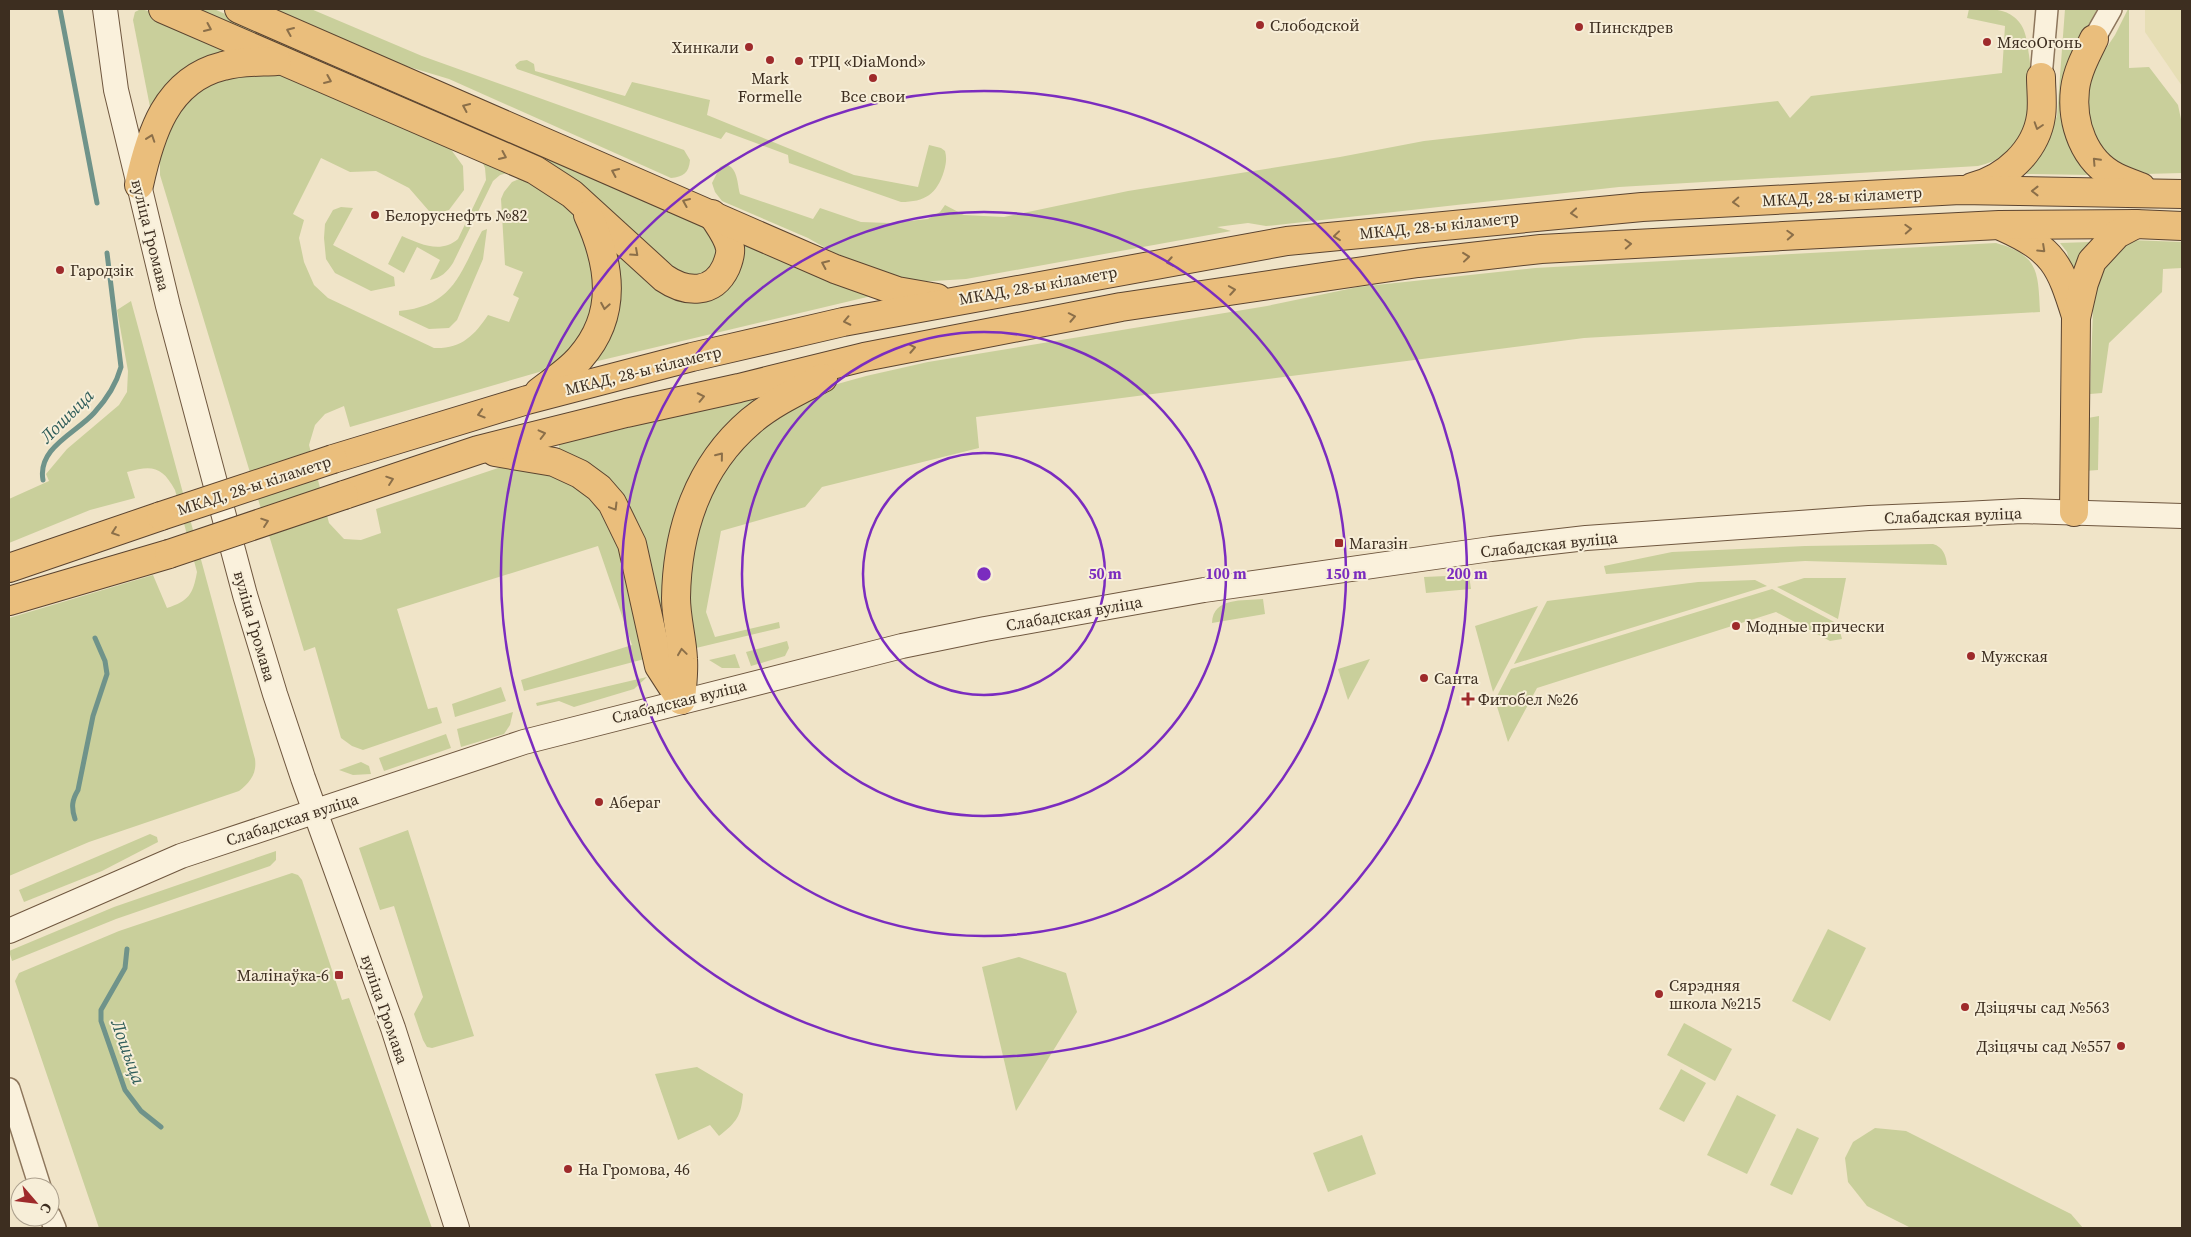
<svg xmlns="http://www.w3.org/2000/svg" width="2191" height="1237" font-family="'Source Serif 4',serif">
	<rect width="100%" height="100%" fill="#f0e4c8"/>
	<polygon fill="#e6deb5" points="2145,9 2182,9 2182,86 2145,32"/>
	<g fill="#c9cf9b">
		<polygon points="141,9 165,16 233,50 151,112 133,20 135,12"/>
		<polygon points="192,9 214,9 712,227 722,243 710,275 682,279 576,183"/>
		<path d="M267,9h44l111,47 262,94 6,10c-1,13 -7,17 -19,18l-222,-99 -73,-22z"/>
		<path d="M1969,9c15,0 32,-2 45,8 12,9 13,24 15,38 6,43 2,100 -51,111l-359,21 -342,38 -11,1 -18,-3 -31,4 14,4 -265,48 -49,3 -18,-4 -56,-20 -35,-20 -86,-37 -7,-9 -3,-9 8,-16 6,-3c12,5 11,18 14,30l73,25 7,-11 41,14 29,1 38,-4 12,-7 5,-7 19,10 40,2 124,-26 212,-34 84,-16 354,-40 12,17 21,-22 191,-23 3,-47 -38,-8z"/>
		<polygon points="2065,9 2097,9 2074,57 2091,175 2026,174 2042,154 2057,116"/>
		<polygon points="2128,9 2129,9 2129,68 2149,67 2178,105 2182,124 2182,173 2145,174 2129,171 2116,165 2092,142 2084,95 2097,62 2115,35"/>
		<path d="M527,60l7,4 1,7 90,25 7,-14 78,18 -3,15 147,60 64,12 11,-42 12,3 4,3c2,7 1,13 -1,20 -7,23 -19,31 -43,31l-112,-39 -1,-8 -62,-23 -5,7 -204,-70 -2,-4 5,-4z"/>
		<path d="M275,70l172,74 16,22 1,24 -15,20 -11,3 -9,-2 -20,-23 -33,-17 -26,1 -29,-14 -28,56 11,6 -5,18 5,24 10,23 14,13 106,50c27,1 40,-12 54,-33l21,7 10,-24 -6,-3 10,-23 -18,-7 -4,-66 3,-7 8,-10 7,-3 12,1 31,15 28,36 8,84 -38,51 -210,61 -6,-21 -19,8 -10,11 -6,20 20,78 15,16 17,1 20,-7 -5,-24 140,-47 64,21 37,42 35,132 -128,34 -3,-11 111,-35 -34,-99 -201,63 31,100 9,-2 5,16 -79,27 -11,-4 -11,-8 -26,-91 -11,4 -144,-476v-24l15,-39 29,-29z"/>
		<path d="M480,157l31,15 -11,3 -7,6 -40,82c-6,9 -12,15 -23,17l10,-20 -23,-13 -13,26 -16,-9 14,-28c18,8 39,18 56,3l28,-59 -1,-12z"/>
		<polygon points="341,207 353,208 333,245 394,277 395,286 371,291 335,273 326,259 324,238 325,224 333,210"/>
		<path d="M487,229l-4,30 -26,61 -8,8 -20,1 -30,-14v-4c55,-5 61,-38 83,-80z"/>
		<polygon points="737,236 884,293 581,365 610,239 695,296"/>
		<polygon points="2130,240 2182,242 2182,268 2163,269 2162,292 2109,343 2102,393 2090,394 2094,281 2100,265"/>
		<polygon points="2090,242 2083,251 2073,277 2067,252 2060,243"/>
		<path d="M1996,243c43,12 42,29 44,69l-456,26 -608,79 3,31 -157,39 -17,20 -84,24 -15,81 9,25 64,-15 1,6 -84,20 -4,-14 -9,-50 6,-40 25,-65 44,-51 65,-40 43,-12 62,-14 339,-56 91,-19 177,-19z"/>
		<path d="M131,301l124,458c2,15 -5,23 -16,32l-150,51 -80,34v-258l144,-43 14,33c22,-7 26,-14 30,-36l-22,-82c-13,-24 -23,-25 -48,-18l8,26 -45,12 -81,33v-44l40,-18 -3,-7 21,-25 52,-44 8,-13 1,-21 -11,-61z"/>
		<polygon points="753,398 759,403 704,462 671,662 640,537 559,451 559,444"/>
		<polygon points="2099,416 2098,470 2085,471 2088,418"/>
		<path d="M1933,544c10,3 13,11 14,21l-142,-4 -199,13 -2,-8 68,-14 133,-6z"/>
		<polygon points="1469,575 1471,589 1426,593 1424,577"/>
		<polygon points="1804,578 1846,578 1838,619 1777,587"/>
		<polygon points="1755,580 1767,586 1514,664 1547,601 1698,582"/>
		<polygon points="1772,589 1838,624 1842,639 1830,641 1776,612 1537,688 1508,742 1495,700 1511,669"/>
		<path d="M1263,599l2,15 -53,9c1,-26 31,-22 51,-24z"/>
		<polygon points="1538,606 1493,692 1475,626"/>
		<polygon points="787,641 789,648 785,656 751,666 746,652"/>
		<polygon points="735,654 740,668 722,668 709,660"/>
		<polygon points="1370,659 1348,700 1338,669"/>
		<polygon points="647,677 634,689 574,707 559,701 537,706 536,703"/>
		<polygon points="501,687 506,701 455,717 452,704"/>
		<polygon points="513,712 510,725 504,734 461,747 457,729"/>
		<polygon points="446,734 451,748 384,771 379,758"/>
		<polygon points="361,762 369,766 371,774 353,775 339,770"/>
		<polygon points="408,830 474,1036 432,1048 427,1047 423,1040 414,1014 423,997 394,906 380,910 359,848"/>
		<polygon points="150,834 157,837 158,842 102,871 24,902 19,890"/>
		<polygon points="276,851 276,860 270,866 116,919 12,961 9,951 114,907"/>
		<polygon points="292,873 298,875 302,880 342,1000 349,998 432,1228 99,1228 15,981 19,973 119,931"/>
		<polygon points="1828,929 1866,948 1830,1021 1792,1001"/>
		<polygon points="1019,957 1066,973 1077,1012 1016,1111 982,967"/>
		<polygon points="1684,1023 1732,1049 1715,1081 1667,1055"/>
		<path d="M697,1067l46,27c-2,22 -6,28 -24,42l-9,-11 -32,15 -23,-66z"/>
		<polygon points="1681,1069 1706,1083 1684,1122 1659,1109"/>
		<polygon points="1737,1095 1776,1115 1747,1174 1707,1155"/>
		<polygon points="1797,1128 1819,1138 1792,1195 1770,1185"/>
		<polygon points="1875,1128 1906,1131 2071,1214 2083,1228 1911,1228 1867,1206 1848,1182 1845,1158 1853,1142"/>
		<polygon points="1362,1135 1376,1174 1328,1192 1313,1153"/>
	</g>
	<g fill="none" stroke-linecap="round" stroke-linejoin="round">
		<g stroke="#6f938a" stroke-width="5">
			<polyline points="60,9 97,203"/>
			<path d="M43,480c-6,-32 33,-47 51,-67 13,-14 22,-28 27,-46l-14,-114"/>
			<path d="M75,819c-4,-12 -3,-19 3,-29l15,-74 14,-42 -2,-13 -10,-23"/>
			<polyline points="127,949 125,968 101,1010 101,1021 125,1090 141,1111 161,1127"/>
		</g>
		<g stroke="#8d765c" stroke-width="24">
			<g id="tertiary">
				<polyline points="2094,39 2111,9"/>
				<polyline points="2041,77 2047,9"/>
				<polyline points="9,1089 40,1187"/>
				<polyline points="50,1216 55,1228"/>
			</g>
		</g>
		<g stroke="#6f573f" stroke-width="26">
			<g id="secondary">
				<polyline points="105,9 116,90 139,185 168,306 245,595 275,694 303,778 393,1028 457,1228"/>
				<polyline points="9,931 181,856 524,742 902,646 985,629 1204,590 1491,549 1586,538 1869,518 1964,514 2022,511 2182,516"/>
			</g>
		</g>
		<g stroke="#5b4430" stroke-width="30">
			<g id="trunk">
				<path d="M163,9l372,161 37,24 92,84c22,15 49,17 62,-11 2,-5 5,-13 4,-19 -2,-12 -12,-24 -18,-34"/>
				<polyline points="239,9 835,269 897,291 937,298"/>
				<path d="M2094,39c-8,16 -17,33 -19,50 -4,34 9,72 41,88 8,4 17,7 25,10"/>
				<path d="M139,185c11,-50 27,-105 84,-119 17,-5 36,-4 54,-5"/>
				<path d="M1972,187c33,-8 64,-36 69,-71 2,-12 0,-26 0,-39"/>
				<path d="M2003,227c51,23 57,38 73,89"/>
				<path d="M539,392c14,-11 30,-21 41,-34 39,-44 30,-95 8,-143"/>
				<polyline points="495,452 554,462 580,474 599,488 612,503 632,544 659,666 681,700"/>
				<polyline points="333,459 527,400 692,357 843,322 1287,241 1642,207 1960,190 2182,194"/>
				<polyline points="344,495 478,450 626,413 739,388 864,357 1121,307 1418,263 1541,249 1859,232 1999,225 2136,224 2182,226"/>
				<polyline points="2074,512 2076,318 2084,283 2092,261 2117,234 2136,224"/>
				<polyline points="9,568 161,516"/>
				<polyline points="9,601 169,554"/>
				<path d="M681,700c1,-13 3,-28 2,-41 -1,-21 -7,-41 -7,-61 1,-67 22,-132 75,-177 21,-18 47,-30 72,-43"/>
			</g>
		</g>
		<use href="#tertiary" stroke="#faf1dc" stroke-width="21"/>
		<use href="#secondary" stroke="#faf1dc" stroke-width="24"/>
		<use href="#trunk" stroke="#eabe7c" stroke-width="28"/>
		<g stroke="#5b4430" stroke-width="30" stroke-linecap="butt">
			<g id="trunk-bridge">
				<polyline points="161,516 333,459"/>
				<polyline points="169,554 344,495"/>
			</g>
		</g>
		<use href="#trunk-bridge" stroke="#eabe7c" stroke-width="28"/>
	</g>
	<defs><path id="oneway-chevron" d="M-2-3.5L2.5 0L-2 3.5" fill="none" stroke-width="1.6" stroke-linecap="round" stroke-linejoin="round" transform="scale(1.25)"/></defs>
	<g stroke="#8b6f49">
		<use href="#oneway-chevron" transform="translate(208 28) rotate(24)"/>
		<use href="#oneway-chevron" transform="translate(290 31) rotate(-157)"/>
		<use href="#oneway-chevron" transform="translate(328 80) rotate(23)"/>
		<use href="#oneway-chevron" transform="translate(466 107) rotate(-156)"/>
		<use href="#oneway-chevron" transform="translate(2038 126) rotate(108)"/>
		<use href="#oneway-chevron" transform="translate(151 138) rotate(-71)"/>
		<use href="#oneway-chevron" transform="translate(503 156) rotate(24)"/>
		<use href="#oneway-chevron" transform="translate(2096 161) rotate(-133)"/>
		<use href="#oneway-chevron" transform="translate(615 172) rotate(-156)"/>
		<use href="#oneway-chevron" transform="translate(2035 191) rotate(-180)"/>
		<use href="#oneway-chevron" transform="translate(686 202) rotate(-157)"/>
		<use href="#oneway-chevron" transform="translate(1736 202) rotate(177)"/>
		<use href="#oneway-chevron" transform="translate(1574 213) rotate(175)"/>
		<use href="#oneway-chevron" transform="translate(1908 229) rotate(-3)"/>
		<use href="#oneway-chevron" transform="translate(1790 235) rotate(-3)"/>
		<use href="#oneway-chevron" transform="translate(1337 236) rotate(174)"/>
		<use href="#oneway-chevron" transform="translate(1628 244) rotate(-3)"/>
		<use href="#oneway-chevron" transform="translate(2042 249) rotate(43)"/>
		<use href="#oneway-chevron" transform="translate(635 253) rotate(42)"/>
		<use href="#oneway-chevron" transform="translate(1466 257) rotate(-6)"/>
		<use href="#oneway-chevron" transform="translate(1170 262) rotate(170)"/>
		<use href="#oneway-chevron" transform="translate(825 264) rotate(-156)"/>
		<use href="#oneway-chevron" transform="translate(1232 290) rotate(-9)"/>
		<use href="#oneway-chevron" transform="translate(605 306) rotate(100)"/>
		<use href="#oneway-chevron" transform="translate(1072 317) rotate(-11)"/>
		<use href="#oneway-chevron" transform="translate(847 321) rotate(168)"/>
		<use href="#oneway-chevron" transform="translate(912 348) rotate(-11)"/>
		<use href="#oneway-chevron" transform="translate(701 397) rotate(-12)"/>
		<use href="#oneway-chevron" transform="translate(481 414) rotate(163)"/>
		<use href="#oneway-chevron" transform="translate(542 434) rotate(-14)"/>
		<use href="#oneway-chevron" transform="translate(720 456) rotate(-51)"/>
		<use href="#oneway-chevron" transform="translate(390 480) rotate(-19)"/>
		<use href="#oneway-chevron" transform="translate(614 507) rotate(59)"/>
		<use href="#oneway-chevron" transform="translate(265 522) rotate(-19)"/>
		<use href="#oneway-chevron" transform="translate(115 532) rotate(161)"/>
		<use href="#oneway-chevron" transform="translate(682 652) rotate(-98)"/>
	</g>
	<g fill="none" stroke="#7b2cbf" stroke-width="2.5">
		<circle cx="984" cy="574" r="121"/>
		<circle cx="984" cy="574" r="242"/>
		<circle cx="984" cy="574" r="362"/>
		<circle cx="984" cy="574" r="483"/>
	</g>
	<g fill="#9e2a2b" stroke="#f7eed8" stroke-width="2">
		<circle cx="1260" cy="25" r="5"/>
		<circle cx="1579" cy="27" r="5"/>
		<circle cx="1987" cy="42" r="5"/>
		<circle cx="749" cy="47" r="5"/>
		<circle cx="770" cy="60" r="5"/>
		<circle cx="799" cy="61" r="5"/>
		<circle cx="873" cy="78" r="5"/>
		<circle cx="375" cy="215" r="5"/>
		<circle cx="60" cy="270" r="5"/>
		<rect x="1334" y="538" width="10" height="10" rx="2.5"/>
		<circle cx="1736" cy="626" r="5"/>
		<circle cx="1971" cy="656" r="5"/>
		<circle cx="1424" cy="678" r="5"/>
		<path d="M1465.5 691.5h5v5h5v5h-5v5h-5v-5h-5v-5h5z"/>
		<circle cx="599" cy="802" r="5"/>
		<rect x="334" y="970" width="10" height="10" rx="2.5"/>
		<circle cx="1659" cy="994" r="5"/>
		<circle cx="1965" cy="1007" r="5"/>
		<circle cx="2121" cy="1046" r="5"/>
		<circle cx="568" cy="1169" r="5"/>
	</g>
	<g text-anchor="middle" stroke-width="4" stroke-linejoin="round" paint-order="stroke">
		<g font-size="16" fill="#3d2e20" stroke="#f7eed8" text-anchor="start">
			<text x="1270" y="31">Слободской</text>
			<text x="1589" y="33">Пинскдрев</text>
			<text x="1997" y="48">МясоОгонь</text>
			<text x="739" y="53" text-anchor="end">Хинкали</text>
			<text x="809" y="67">ТРЦ «DiaMond»</text>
			<text x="770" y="84" text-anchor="middle">Mark<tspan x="770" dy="18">Formelle</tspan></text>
			<text x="873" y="102" text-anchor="middle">Все свои</text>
			<text x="385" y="221">Белоруснефть №82</text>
			<text x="70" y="276">Гародзік</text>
			<text x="1349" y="549">Магазін</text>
			<text x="1746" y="632">Модные прически</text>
			<text x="1981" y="662">Мужская</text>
			<text x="1434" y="684">Санта</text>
			<text x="1478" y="705">Фитобел №26</text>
			<text x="609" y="808">Абераг</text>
			<text x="329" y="981" text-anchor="end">Малінаўка-6</text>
			<text x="1669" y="991">Сярэдняя<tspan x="1669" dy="18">школа №215</tspan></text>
			<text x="1975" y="1013">Дзіцячы сад №563</text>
			<text x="2111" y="1052" text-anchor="end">Дзіцячы сад №557</text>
			<text x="578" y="1175">На Громова, 46</text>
		</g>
		<g font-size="16" fill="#3d2e20" stroke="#f7eed8">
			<text transform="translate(1842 196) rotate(-3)" y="6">МКАД, 28-ы кіламетр</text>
			<text transform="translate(1439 225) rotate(-6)" y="6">МКАД, 28-ы кіламетр</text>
			<text transform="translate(151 235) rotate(76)" y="6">вуліца Громава</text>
			<text transform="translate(1038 285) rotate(-10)" y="6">МКАД, 28-ы кіламетр</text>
			<text transform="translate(643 370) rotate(-14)" y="6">МКАД, 28-ы кіламетр</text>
			<text transform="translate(254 485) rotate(-18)" y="6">МКАД, 28-ы кіламетр</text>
			<text transform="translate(1953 515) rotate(-2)" y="6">Слабадская вуліца</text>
			<text transform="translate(1549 544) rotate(-6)" y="6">Слабадская вуліца</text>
			<text transform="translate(1074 613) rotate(-10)" y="6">Слабадская вуліца</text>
			<text transform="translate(255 626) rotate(74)" y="6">вуліца Громава</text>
			<text transform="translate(679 701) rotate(-14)" y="6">Слабадская вуліца</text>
			<text transform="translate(292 819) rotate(-18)" y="6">Слабадская вуліца</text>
			<text transform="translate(385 1009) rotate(71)" y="6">вуліца Громава</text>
		</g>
		<g font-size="18" font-style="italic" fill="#2f5d5a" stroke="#f7eed8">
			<text transform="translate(67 416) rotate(-45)" y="6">Лошыца</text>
			<text transform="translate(128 1052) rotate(70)" y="6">Лошыца</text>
		</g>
	</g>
	<circle cx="984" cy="574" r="8" fill="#7b2cbf" stroke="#f7eed8" stroke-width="2.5"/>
	<g font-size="15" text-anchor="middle" font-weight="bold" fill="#7b2cbf" stroke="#f7eed8" stroke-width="4" stroke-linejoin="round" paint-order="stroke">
		<text x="1105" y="579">50 m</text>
		<text x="1226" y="579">100 m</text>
		<text x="1346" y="579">150 m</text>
		<text x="1467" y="579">200 m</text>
	</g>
	<rect width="2191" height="1237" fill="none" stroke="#3d2e20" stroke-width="20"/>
	<g transform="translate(35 1202) rotate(118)"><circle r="24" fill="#f7eed8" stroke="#ada18e"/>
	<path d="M0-4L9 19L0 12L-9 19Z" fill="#9e2a2b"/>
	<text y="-8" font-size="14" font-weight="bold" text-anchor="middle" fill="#3d2e20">С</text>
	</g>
</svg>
